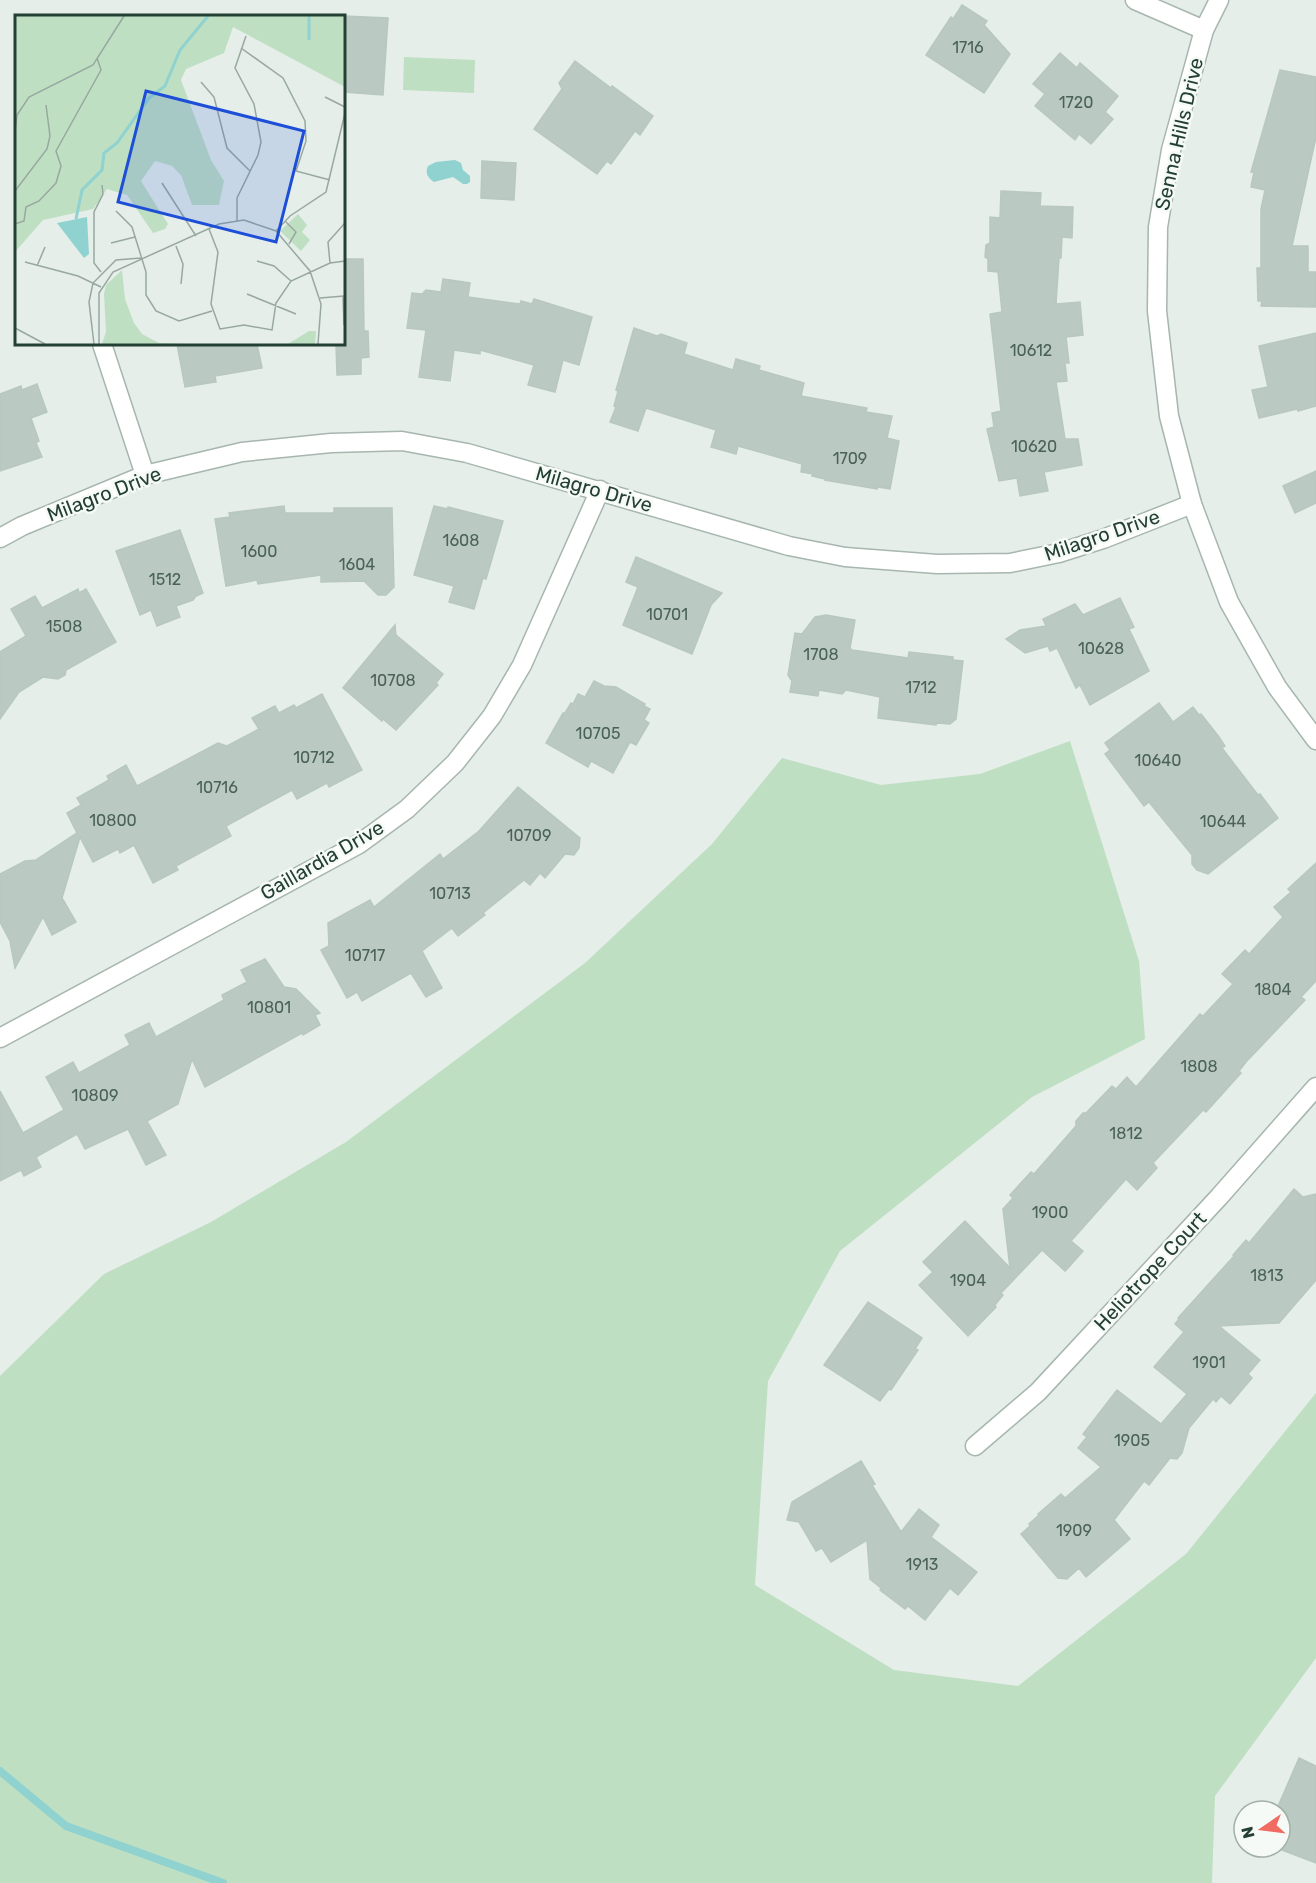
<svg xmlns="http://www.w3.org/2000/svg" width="1316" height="1883" font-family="Rubik,sans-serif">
	<rect width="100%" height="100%" fill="#e5eee9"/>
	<g fill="#bfdfc2">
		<polygon points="404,57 475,60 474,93 403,90"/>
		<polygon points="1070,741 1139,961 1145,1039 1032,1097 840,1251 768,1381 755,1585 894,1670 1018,1686 1186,1554 1316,1393 1316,1658 1215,1796 1212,1883 0,1883 0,1376 104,1274 211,1222 346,1142 585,963 712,844 782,758 881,785 980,774"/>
	</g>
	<path fill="#8fd2d0" d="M455,160l6,3 2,7 7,6v6l-3,2h-4l-10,-7 -19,5c-7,-5 -9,-9 -6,-16l8,-4z"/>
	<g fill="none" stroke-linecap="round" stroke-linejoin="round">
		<polyline stroke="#8fd2d0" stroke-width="8" points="0,1771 66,1826 223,1883"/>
	</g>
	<g fill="#bac9c1" stroke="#b8c8be" stroke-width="1.5">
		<polygon points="962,5 987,21 984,25 1010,54 984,93 926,55 951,17 953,19"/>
		<polygon points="344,16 388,18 383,95 344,92"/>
		<polygon points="1060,53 1077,68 1080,63 1118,96 1105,112 1113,119 1091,144 1079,134 1075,140 1035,106 1045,94 1033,84"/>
		<polygon points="575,61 611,88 612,86 653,116 640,135 635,131 611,164 607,161 597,174 534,129 562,89 559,83"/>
		<polygon points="1280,70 1316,77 1316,137 1292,246 1308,246 1308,272 1316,272 1316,307 1261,306 1262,301 1258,301 1257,268 1261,268 1261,209 1265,190 1251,187 1254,172 1251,172"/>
		<polygon points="482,161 516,163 514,200 481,198"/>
		<polygon points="1001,191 1041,193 1040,206 1073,207 1072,238 1062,237 1061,258 1059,258 1056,304 1080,302 1083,335 1066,337 1069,363 1065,363 1067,381 1056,382 1065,439 1078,439 1082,465 1044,472 1048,491 1020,496 1017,478 999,481 987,429 994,427 992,413 1001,411 990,314 1002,312 998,272 988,271 988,259 985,257 986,245 990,243 990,217 1000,218"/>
		<polygon points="344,259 363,259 364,331 368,331 369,357 361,358 361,374 337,375 336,344 344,344"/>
		<polygon points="443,279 470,283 468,297 520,304 521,301 532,304 534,299 592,317 579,365 563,360 555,392 528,385 534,365 480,350 480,354 454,350 450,381 419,377 426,330 407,328 412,293 422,294 426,290 441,292"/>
		<polygon points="634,328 657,336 661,334 687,343 684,354 733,370 736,359 760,366 759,370 804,383 801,396 867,408 866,412 892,416 887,438 899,441 890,489 878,487 877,489 825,480 825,479 812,476 813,474 801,472 802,464 738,446 736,454 711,447 716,430 646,408 638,431 610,422 616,407 614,406 618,391 616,390"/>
		<polygon points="1316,333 1316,406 1298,411 1297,409 1259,418 1252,390 1268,387 1259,346"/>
		<polygon points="177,344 257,344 262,368 215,376 216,382 185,387"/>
		<polygon points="37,384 47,412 31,418 39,441 36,443 42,457 0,471 0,394 21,386 22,390"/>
		<polygon points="1316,471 1316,503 1295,513 1283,486"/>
		<polygon points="284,506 285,513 334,513 334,508 392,508 394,587 386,595 378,595 364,581 321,582 321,575 258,584 257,580 226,586 215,519 230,517 229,513"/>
		<polygon points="434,506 448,509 448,507 503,521 486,579 483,578 474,609 449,602 454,586 414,575"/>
		<polygon points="180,530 203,593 196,596 193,600 176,606 180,617 157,626 151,610 140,615 116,551"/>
		<polygon points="636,557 722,593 711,605 692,654 623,625 638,587 626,582"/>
		<polygon points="78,589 79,593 86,589 116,642 66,670 65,675 58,679 43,677 19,692 0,719 0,652 26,636 11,609 35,596 42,608"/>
		<polygon points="1120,598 1134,627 1129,629 1149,671 1090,705 1080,685 1076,688 1057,648 1050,651 1048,646 1025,653 1006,639 1020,630 1046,626 1043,619 1075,604 1083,615"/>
		<polygon points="826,615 855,620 850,648 852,650 908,658 909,652 953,657 953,660 963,661 956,719 950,724 937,723 936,725 878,718 880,697 846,690 842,694 819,690 818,696 790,692 792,681 788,675 795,633 802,634 815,617"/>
		<polygon points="395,625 396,637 396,635 443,674 436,683 438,685 396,730 383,719 382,721 343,688"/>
		<polygon points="594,681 604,686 616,687 645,704 644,706 650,709 644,720 649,723 636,745 630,742 613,773 591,761 588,767 546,743 563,713 565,713 571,703 573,704 578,694 585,697"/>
		<polygon points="322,694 362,770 329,787 327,783 297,799 292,790 226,826 231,836 176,866 178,870 153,883 134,845 120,853 118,849 93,862 80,837 62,898 76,922 52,935 43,917 15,968 10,941 0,922 0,874 25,861 36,860 77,833 67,813 81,805 77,798 109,780 107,776 126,765 137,786 218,743 227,746 259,729 252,718 275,706 279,713 294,705 296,708"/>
		<polygon points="1159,703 1173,722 1193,707 1199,715 1201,714 1219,737 1225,746 1222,748 1258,795 1260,794 1278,818 1208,874 1197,870 1192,864 1192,855 1149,802 1144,806 1105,754 1110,750 1105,743"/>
		<polygon points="518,787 580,838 579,848 574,855 565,854 545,878 540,873 530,885 524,880 483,913 485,915 458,936 452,928 422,951 442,988 426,997 411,973 362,1001 357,992 347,998 321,950 329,946 328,923 370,900 374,907 440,854 443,859 479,831"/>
		<polygon points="1316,863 1316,981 1301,997 1305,1000 1246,1062 1239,1071 1241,1073 1206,1112 1203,1110 1153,1163 1157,1168 1137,1190 1126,1179 1071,1241 1083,1251 1068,1268 1065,1271 1042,1250 1001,1293 1003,1295 995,1305 996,1307 968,1336 919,1285 933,1272 923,1262 965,1221 1010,1268 1003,1209 1013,1198 1010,1195 1031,1172 1034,1174 1076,1126 1076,1121 1083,1113 1086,1113 1112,1086 1116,1089 1127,1077 1136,1087 1200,1014 1203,1016 1233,984 1222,974 1245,950 1249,954 1283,917 1274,907 1291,892 1288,889"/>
		<polygon points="265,959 284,987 296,989 320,1013 315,1015 320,1025 303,1035 302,1033 205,1087 192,1059 178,1104 147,1121 166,1155 146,1165 128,1129 85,1149 77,1134 36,1157 41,1167 24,1176 21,1170 0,1181 0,1091 23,1133 64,1110 46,1077 73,1062 79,1073 130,1045 125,1035 149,1023 156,1037 224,1000 222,995 247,982 241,970"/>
		<polygon points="1294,1189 1303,1197 1316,1194 1316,1280 1279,1323 1219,1326 1260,1360 1248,1374 1252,1378 1230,1404 1221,1396 1216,1402 1213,1399 1189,1428 1182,1453 1177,1459 1170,1458 1149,1485 1144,1481 1114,1520 1130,1539 1086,1577 1079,1568 1067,1579 1058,1578 1021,1534 1030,1526 1029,1524 1039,1515 1038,1514 1061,1494 1065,1498 1101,1467 1078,1448 1087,1437 1083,1434 1117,1390 1161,1424 1187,1394 1154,1367 1184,1332 1175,1324 1179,1319 1178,1318 1234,1256 1233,1255 1246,1240 1249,1243"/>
		<polygon points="868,1302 922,1338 915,1349 918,1350 891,1390 889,1389 880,1401 824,1365"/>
		<polygon points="861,1461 875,1484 872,1485 901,1532 919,1509 939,1525 931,1537 977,1572 958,1595 950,1588 925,1620 908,1606 905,1609 880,1590 881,1588 870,1579 867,1540 831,1562 822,1548 816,1551 799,1522 787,1520 792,1502"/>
		<polygon points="1299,1758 1316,1766 1316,1863 1274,1847 1280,1847 1280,1811 1276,1811"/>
	</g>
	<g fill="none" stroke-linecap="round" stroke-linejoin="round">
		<g stroke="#a7b6af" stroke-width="21">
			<g id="street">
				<polyline points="1135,0 1204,30"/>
				<polyline points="1219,0 1204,30 1171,150 1158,227 1157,311 1169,416 1192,504 1229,602 1277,687 1316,740"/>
				<polyline points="102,344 145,475"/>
				<polyline points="0,538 22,526 145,475 242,452 331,443 402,441 467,453 789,546 845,557 937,564 1010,563 1059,553 1103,539 1192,504"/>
				<polyline points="0,1038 359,844 407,809 455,763 492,716 522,665 600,490"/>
				<polyline points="975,1446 1038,1392 1219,1197 1316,1087"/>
			</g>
		</g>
		<use href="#street" stroke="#fff" stroke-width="18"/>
	</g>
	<g text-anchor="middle" stroke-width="5" stroke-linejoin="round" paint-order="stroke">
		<g font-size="16" fill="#4a6257">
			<text x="968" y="53">1716</text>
			<text x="1076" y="108">1720</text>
			<text x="1031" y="356">10612</text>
			<text x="1034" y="452">10620</text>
			<text x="850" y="464">1709</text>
			<text x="461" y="546">1608</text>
			<text x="259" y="557">1600</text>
			<text x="357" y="570">1604</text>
			<text x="165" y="585">1512</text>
			<text x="667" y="620">10701</text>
			<text x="64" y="632">1508</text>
			<text x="1101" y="654">10628</text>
			<text x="821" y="660">1708</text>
			<text x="393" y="686">10708</text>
			<text x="921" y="693">1712</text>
			<text x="598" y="739">10705</text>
			<text x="314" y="763">10712</text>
			<text x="1158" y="766">10640</text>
			<text x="217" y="793">10716</text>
			<text x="113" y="826">10800</text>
			<text x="1223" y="827">10644</text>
			<text x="529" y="841">10709</text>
			<text x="450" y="899">10713</text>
			<text x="365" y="961">10717</text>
			<text x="1273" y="995">1804</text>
			<text x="269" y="1013">10801</text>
			<text x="1199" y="1072">1808</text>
			<text x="95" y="1101">10809</text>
			<text x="1126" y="1139">1812</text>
			<text x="1050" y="1218">1900</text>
			<text x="1267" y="1281">1813</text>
			<text x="968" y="1286">1904</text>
			<text x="1209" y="1368">1901</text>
			<text x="1132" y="1446">1905</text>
			<text x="1074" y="1536">1909</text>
			<text x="922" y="1570">1913</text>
		</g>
		<g font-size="20" fill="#244034" stroke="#f6faf7">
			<text transform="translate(1179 134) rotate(-77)" y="7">Senna Hills Drive</text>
			<text transform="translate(594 489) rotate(16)" y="7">Milagro Drive</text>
			<text transform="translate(104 494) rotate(-21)" y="7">Milagro Drive</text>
			<text transform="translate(1102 535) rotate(-19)" y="7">Milagro Drive</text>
			<text transform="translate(322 860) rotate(-30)" y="7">Gaillardia Drive</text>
			<text transform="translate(1150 1271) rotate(-47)" y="7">Heliotrope Court</text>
		</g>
	</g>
	<g transform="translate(15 15)">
		<rect width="330" height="330" fill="#e5eee9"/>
		<path d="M0,1h330v71l-112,-60 -9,26 -38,16 -5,11 30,80 13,21 -5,24h-27l-11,-30 -9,-9 -17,-5 -14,20 27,43 -3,5 -12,4 -26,-38 -20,-6 -14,20 -50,11 -28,32zM283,199l9,11 -5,7 8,8 -9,11 -21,-20zM107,255l3,29 9,24 8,11 17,9 30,1h-87l4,-12 -2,-38 2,-9zM294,316h7l-1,13h-27z" fill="#bfdfc2"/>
		<path d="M72,202l2,37 -5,4 -27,-35z" fill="#8fd2d0"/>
		<path fill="none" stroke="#8fd2d0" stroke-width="3" d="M294,25v-24M61,204l6,-29 20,-20 2,-17 13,-10 32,-45 16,-12 15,-36 28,-34"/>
		<path fill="none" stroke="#98a8a1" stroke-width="1.5" d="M226,33l42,30 22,43 1,20 -10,30 34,9M186,67l13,15 13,51 23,23M310,82l20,10M0,117l2,-17 12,-18 64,-32 31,-49M147,168l34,53M0,176l32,-42 3,-13 -4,-31M101,196l16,16 14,45v23l10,16 23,10 33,-10M222,206v-23l21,-43 3,-13 -7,-38 -19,-36 11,-32M270,206l11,11 -7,12M0,209l9,-3 2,-14 13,-6 17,-18 5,-17 -5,-15 45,-81 -4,-12M194,214l9,23 -7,52 9,25 24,-4 28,5 4,-27 15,-22 39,-18 15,-2M261,216l14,-15 36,-24 19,-79M96,228l24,-6M161,231l7,18 -2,20M242,246l17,5 17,15M10,247l53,14 23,11M315,248l-2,-21 17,-19M22,251l8,-19M86,257l-7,-9v-51l9,-18 -1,-9M232,279l49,20M328,281l1,29M305,283l24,-2M0,313l30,16M79,329l-5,-42 4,-19 23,-23 25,-2M84,329v-51l14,-21 106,-48 25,-4 32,11 34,40 11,33 -3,40"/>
		<path fill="#1d4ed8" fill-opacity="0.15" stroke="#1d4ed8" stroke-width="3" d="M131,76l158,40 -28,111 -158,-40z"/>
		<rect width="330" height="330" fill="none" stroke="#244034" stroke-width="3"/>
	</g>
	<g transform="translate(1262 1829) rotate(256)"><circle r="28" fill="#f6faf7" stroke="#a2b0a9" stroke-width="1.5"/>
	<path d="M0-4.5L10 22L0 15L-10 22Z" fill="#f06b61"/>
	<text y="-9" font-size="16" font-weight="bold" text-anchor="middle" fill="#244034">N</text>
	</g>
</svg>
